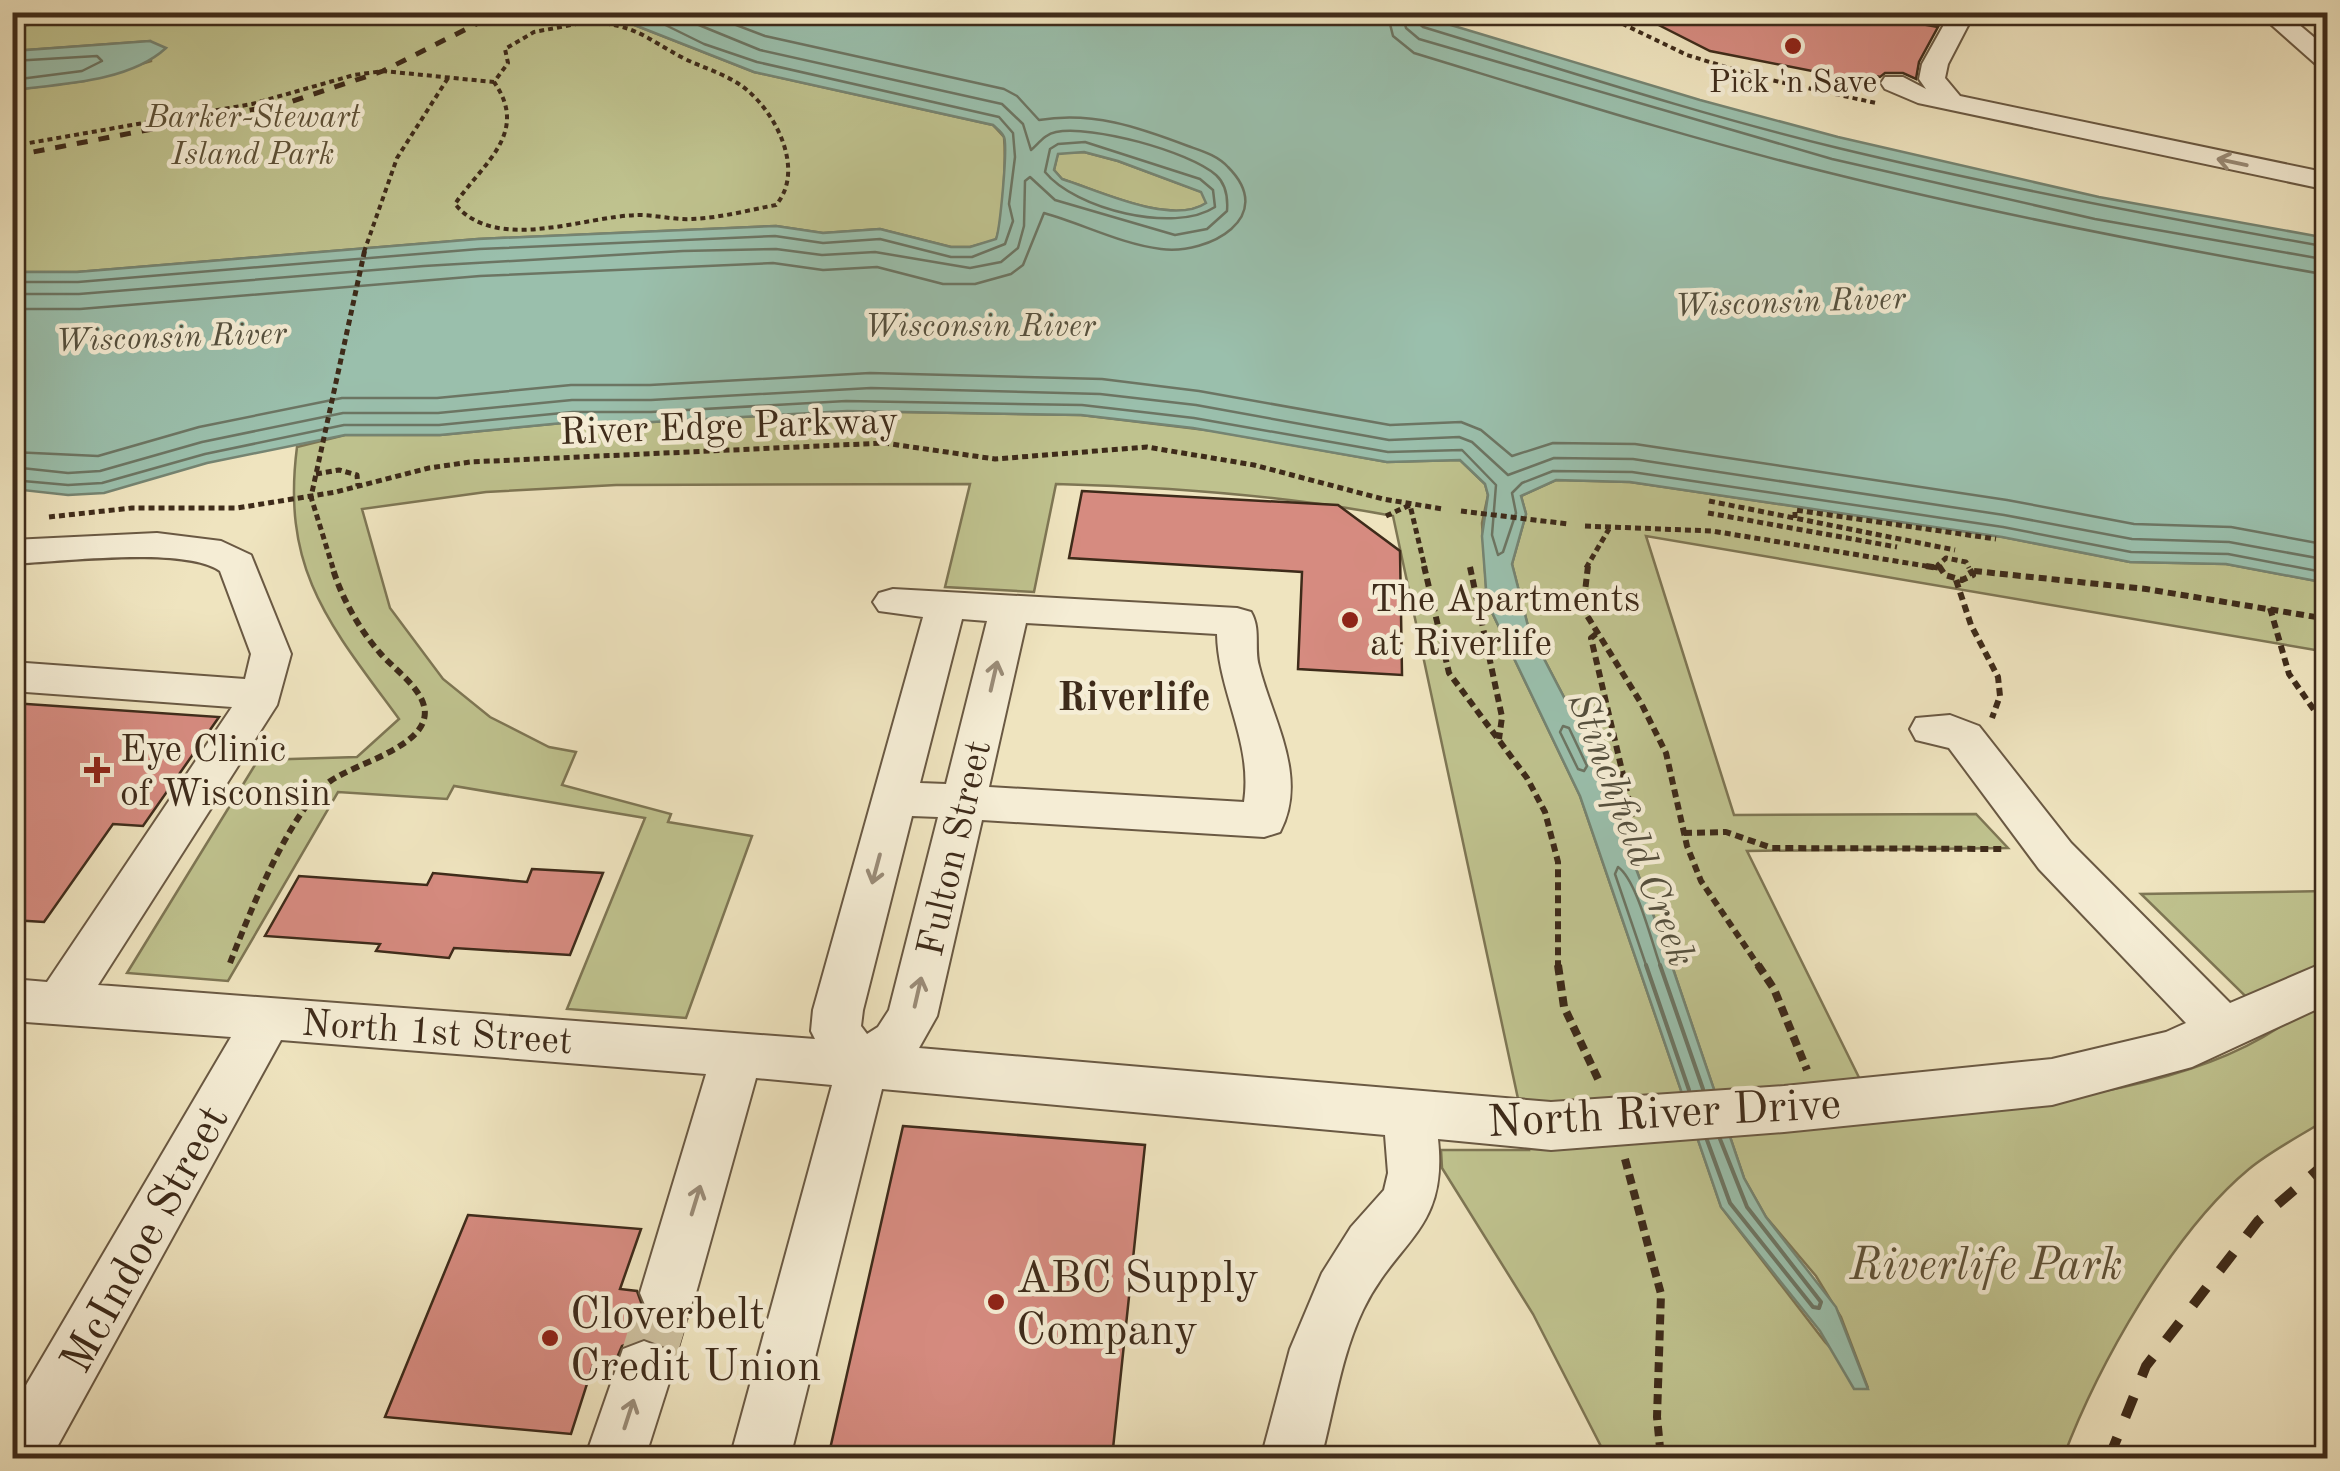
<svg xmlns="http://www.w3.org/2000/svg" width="2340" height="1471" font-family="'Old Standard TT',serif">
	<rect width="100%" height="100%" fill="#efe4bf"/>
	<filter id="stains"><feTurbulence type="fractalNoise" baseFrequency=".002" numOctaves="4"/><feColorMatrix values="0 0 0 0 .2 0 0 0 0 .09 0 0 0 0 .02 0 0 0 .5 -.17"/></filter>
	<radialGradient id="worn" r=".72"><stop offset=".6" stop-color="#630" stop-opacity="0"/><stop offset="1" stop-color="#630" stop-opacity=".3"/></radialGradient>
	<g fill="#bfc28e" stroke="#7e7654" stroke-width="2.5">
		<path d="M130,12l474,1 150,59 239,53 11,12c2,23 -1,83 -8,103l-26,7h-19l-71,-18 -57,4 -47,-7 -298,13 -401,33h-64v-182l71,-9 67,-20 -1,-20 -137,10 -1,-24z"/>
		<path d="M1084,152l34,9 84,31 5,11c-36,23 -107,-12 -145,-24l-8,-9 4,-17z"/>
		<path d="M847,411l234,4 133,16 173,31 73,-2 25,24 3,11 -6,28 5,79 93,194 141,411 104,135 43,46 -27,-71 -25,-41 -50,-59 -22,-39 -75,-221 -77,-206 -63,-121 -17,-66 14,-50 -5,-18 35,-16 74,2 373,55 127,25 96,2 101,19v69l-681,-116 88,279 242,-1 32,34 -261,3 133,269c126,-16 291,-22 398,-92l-137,-134 186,-3v228c-25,16 -55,31 -78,50 -77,64 -151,196 -186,289h-456l-74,-144 -91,-146 -1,-18h88l-136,-634c-110,-21 -225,-29 -337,-32l-22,108 -89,-5 25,-103 -354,1 -130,7 -124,17 28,99 53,71 47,38 59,30 27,5 -14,33 109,29 -3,8 84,14 -66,182 -119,-9 78,-191 -191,-32 -7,13 -109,-7 -110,189 -101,-8 131,-213 99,-3 42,-38c-69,-94 -118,-148 -102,-272l48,-12h95l133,-13h79z"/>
	</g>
	<g fill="#9abfac" stroke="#758472" stroke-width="2.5" fill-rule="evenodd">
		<path d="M604,13h807l289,87 138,37 261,60 228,41v345l-101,-19 -96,-2 -128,-25 -372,-55 -74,-2 -35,16 5,18 -14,50 17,66 63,121 77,206 75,221 22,39 70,90 32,82h-14l-34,-58 -99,-124 -141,-411 -93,-194 -5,-66 6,-41 -3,-11 -25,-24 -73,2 -194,-34 -112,-13 -234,-4 -195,11h-79l-133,13h-95l-138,28 -103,30 -36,2 -55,-6v-217h64l401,-33 298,-13 47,7 57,-4 71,18h19l26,-8c4,-10 12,-92 8,-102 -2,-5 -7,-8 -11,-12l-239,-53zM1084,152l34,9 83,31 5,11c-34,23 -106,-12 -144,-24l-8,-9 4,-16z"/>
		<path d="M150,41l16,7c-37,34 -105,36 -153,42v-39z"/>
	</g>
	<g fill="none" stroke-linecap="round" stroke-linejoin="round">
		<g stroke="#6c7563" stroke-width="2.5">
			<path d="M1387,12l6,24 21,17c138,42 276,86 416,120 165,41 331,73 498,102"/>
			<polyline points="1402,12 1406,28 1419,39 1832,159 2095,219 2328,260"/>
			<path d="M1415,12l1,9 7,6c138,42 275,87 415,121 162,39 325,70 490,99"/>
			<polyline points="12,61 97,56 102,61 82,71 12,80"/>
			<path d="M1085,142l115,37 13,11 2,17c-41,27 -140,2 -170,-35l5,-23 8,-5z"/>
			<polyline points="12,282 78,282 479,249 775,236 823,243 880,239 951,257 972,257 1005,244 1013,221 1009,204 1015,157 1013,133 999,117 757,62 704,44 639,12"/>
			<path d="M12,294h67l345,-28 259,-15 93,-2 46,6 53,-3 95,16 31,-6 17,-14 6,-22 1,-45 5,-4 25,23 120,35 32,-6 20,-18c1,-13 -1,-27 -11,-36 -28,-24 -124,-50 -160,-43 -11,2 -17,11 -25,18l-8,-26 -21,-20 -242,-54 -93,-38"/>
			<path d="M12,309h68l400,-33 293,-13 50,7 54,-3 66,17h32l36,-10 12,-9 21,-52c39,11 77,31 117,36 48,6 117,-32 67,-82 -11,-12 -26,-16 -40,-21 -50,-19 -96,-35 -149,-26l-22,-24 -13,-7 -239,-53 -63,-24"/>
			<polyline points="12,452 98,456 199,427 342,398 437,398 571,385 650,385 870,373 1102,379 1199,391 1390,425 1461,422 1481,430 1512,456 1553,443 1635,444 2007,500 2134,524 2231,527 2328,545"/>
			<polyline points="12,467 68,473 100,471 202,442 343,413 438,413 572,400 651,400 871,388 1100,394 1196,405 1389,440 1459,437 1472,442 1508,475 1554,458 1633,459 2004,515 2132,539 2229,542 2328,560"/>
			<polyline points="12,480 68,485 102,483 205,454 344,425 439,425 573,412 651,412 846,401 1082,405 1194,418 1388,452 1462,450 1496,485 1492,535 1498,555 1503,552 1516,513 1512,493 1522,483 1553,471 1632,472 2003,527 2131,552 2228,554 2328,573"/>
			<polygon points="1563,726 1569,728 1587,766 1584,771 1578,769 1560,732"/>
			<path d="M1647,968l-32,-94 3,-7c19,13 34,77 43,101"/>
		</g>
		<g stroke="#6c7563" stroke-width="4">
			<polyline points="1646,965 1689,1090"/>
			<polyline points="1660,965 1703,1089"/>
			<polyline points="1707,1140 1730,1203 1813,1307 1819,1308 1821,1302 1747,1207 1720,1139"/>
		</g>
	</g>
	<g fill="#d68b80" stroke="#3e2b1a" stroke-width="2.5">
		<polygon points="1633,12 1903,12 1899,20 1938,27 1919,62 1916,79 1903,73 1885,73 1880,77 1871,75 1868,82 1710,51"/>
		<polygon points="1082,491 1338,505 1400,551 1402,675 1298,669 1302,572 1069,558"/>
		<polygon points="12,703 219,717 143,826 113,824 44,922 12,920"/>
		<polygon points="532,869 603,873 570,955 454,948 449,958 376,951 380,944 265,936 299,876 427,885 433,873 527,882"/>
		<polygon points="903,1126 1145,1145 1112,1458 828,1458"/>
		<polygon points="468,1215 641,1229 620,1289 637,1291 645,1313 667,1323 688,1316 674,1363 666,1346 643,1338 622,1346 613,1367 593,1365 571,1434 385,1417"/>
	</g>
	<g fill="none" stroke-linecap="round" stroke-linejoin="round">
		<polyline stroke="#ccbf9e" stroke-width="54" stroke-dasharray="54 28" stroke-linecap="butt" points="644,1370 668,1293"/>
		<g stroke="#6a5943" stroke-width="4">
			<g id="minor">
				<polygon points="1951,12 1975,12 1948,64 1945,78 1960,96 2328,173 2328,190 1918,103 1885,89 1881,83 1885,77 1903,77 1926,89 1919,79 1922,64"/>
				<polygon points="2257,12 2284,12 2328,49 2328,70 2319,67"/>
				<path d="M157,533l64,8 30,14 40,99 -14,51 -179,280 717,54 -4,-8 2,-21 110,-393 -44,-6 -6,-9 6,-9 14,-4 344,19 14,4c10,17 3,35 8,54 13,53 50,111 21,166l-16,5 -282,-17 -45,196 -18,32 632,54 233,-16 268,-27 114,-27 20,-9 -147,-154 -90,-121 -33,-8 -6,-11 6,-11 34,-3 29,11 92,117 159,160 98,-42v43l-136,63 -140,38 -268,27 -233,18 -113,-11c10,92 -41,100 -75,171 -22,46 -29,99 -42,148h-60l29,-109 32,-76 29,-46 33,-37 4,-17 -3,-38 -503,-46 -92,369h-60l102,-373 -76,-7 -60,215 -8,19 -20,8 -20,-8 -8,-19 66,-219 -425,-34 -230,418h-39v-49l219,-372 -219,-16v-42l35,3 185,-275 -220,-16v-29l233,17 6,-25 -31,-83c-35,-25 -161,-9 -208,-7v-24zM962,619l25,2 -41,163 -26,-1zM1026,623l191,11c1,58 36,108 27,168l-255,-15zM912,816l26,1 -49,193 -11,17 -11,7 -6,-8 2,-16z"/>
				<polygon points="644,1341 665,1349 673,1370 645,1458 585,1458 623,1349"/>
			</g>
		</g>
		<g stroke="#3e2b1a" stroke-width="4" stroke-dasharray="5 4" stroke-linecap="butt">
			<polyline points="1598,12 1687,55 1762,78 1876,103"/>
			<path d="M587,22c49,2 58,16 98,37 21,10 44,16 62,31 30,25 58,81 29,115 -27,5 -56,13 -84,14 -18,1 -36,-4 -54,-4 -54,1 -142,39 -183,-11 28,-41 75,-71 39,-122l14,-19 -3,-14 29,-17z"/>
			<polyline points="12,146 252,104 354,75 383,71 494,82"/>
			<polyline points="364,252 397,158 448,78"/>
		</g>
		<g stroke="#3e2b1a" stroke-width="5" stroke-dasharray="6 4" stroke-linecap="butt">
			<polyline points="316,474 339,470 357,475 358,486"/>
			<polyline points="1709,501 1955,550"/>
			<polyline points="1461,511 1568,524"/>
			<polyline points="1708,513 1897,547"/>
			<polyline points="1386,516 1410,505 1425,568"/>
			<polyline points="49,517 132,508 237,508 336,492 429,468 470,462 884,443 995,459 1147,447 1254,465 1383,499 1443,509"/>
			<polyline points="1795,518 1795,510 1996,539"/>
			<polyline points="1585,526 1712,531 1938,568"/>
			<polyline points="333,568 311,497 365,249"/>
			<polyline points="1586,568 1609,529"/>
			<polyline points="1940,568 1938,565 1946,558 1966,562 1969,568"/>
		</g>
		<g stroke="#3e2b1a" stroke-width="6" stroke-dasharray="8 5" stroke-linecap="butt">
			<polyline points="1424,566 1449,673 1527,778 1545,812 1558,862 1558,968"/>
			<polyline points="1588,566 1583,609 1641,703 1666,753 1687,846 1701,881 1760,968"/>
			<polyline points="1926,566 1938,568"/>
			<polyline points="1939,566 1945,575 1962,580 1973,575 1968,566"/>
			<polyline points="1470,567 1502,717 1499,739"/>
			<polyline points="1974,571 2146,589 2328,619"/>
			<polyline points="1956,580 1971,625 1998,677 2000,696 1992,718"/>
			<polyline points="2270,608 2289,674 2328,730"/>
			<polyline points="1596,634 1591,638 1638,839 1656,836"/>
			<polyline points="1684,833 1726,832 1772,848 2004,849"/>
			<path d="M230,963c18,-46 60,-153 99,-181 25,-19 105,-36 95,-76 -5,-20 -31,-38 -44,-53 -21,-24 -39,-56 -48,-87"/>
		</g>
		<g stroke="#3e2b1a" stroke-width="8" stroke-dasharray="10 6" stroke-linecap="butt">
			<polyline points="1558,965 1564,1007 1599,1081"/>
			<polyline points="1758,965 1774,989 1807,1070"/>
			<polyline points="1625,1159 1661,1294 1657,1417 1661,1458"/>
			<polyline points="1696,1458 1713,1455 1725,1458"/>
		</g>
		<use href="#minor" fill="#f5edd5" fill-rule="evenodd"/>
		<polyline stroke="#3e2b1a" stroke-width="5" stroke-dasharray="11 11" stroke-linecap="butt" points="12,156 287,103 383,71 500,12"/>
		<polyline stroke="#3e2b1a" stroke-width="10" stroke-dasharray="22 22" stroke-linecap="butt" points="2109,1458 2146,1366 2258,1221 2328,1161"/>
	</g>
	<defs><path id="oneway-shaft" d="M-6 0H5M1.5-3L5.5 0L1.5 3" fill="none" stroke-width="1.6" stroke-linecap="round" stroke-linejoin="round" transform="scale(2.5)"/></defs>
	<g stroke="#9a8c78">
		<use href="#oneway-shaft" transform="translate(2232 162) rotate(-168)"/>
		<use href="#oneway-shaft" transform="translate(994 676) rotate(-77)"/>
		<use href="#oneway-shaft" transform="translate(876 869) rotate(105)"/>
		<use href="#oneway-shaft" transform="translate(918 992) rotate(-77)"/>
		<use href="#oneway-shaft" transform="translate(696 1200) rotate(-73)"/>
		<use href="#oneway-shaft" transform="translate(629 1414) rotate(-72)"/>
	</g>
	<g fill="#8f2418" stroke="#f5edd5" stroke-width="4">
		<circle cx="1793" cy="46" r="10"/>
		<circle cx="1350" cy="620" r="10"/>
		<path d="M92 755h10v10h10v10h-10v10h-10v-10h-10v-10h10z"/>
		<circle cx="996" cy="1302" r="10"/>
		<circle cx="550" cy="1338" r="10"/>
	</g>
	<g text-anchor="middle" stroke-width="9" stroke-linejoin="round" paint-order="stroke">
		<g font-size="32" fill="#3e2b1a" stroke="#f5edd5">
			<text x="1793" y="92">Pick 'n Save</text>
		</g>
		<g font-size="32" font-style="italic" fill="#5e5137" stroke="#f5edd5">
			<text x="253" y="127">Barker-Stewart<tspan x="253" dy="37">Island Park</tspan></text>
		</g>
		<g font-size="32" font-style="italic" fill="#55503e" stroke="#f5edd5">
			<text transform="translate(1790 301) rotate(-2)" y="11">Wisconsin River</text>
			<text x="980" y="336">Wisconsin River</text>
			<text transform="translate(171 336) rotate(-2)" y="11">Wisconsin River</text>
		</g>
		<g font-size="38" fill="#3e2b1a" stroke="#f5edd5">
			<text transform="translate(729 425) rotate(-2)" y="13">River Edge Parkway</text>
			<text transform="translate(953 848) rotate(-77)" y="13">Fulton Street</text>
			<text transform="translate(437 1031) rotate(4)" y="13">North 1st Street</text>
		</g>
		<g font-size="38" fill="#3e2b1a" stroke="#f5edd5" text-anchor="start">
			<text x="1370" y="611">The Apartments<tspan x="1370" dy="44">at Riverlife</tspan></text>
			<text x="120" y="761">Eye Clinic<tspan x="120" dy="44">of Wisconsin</tspan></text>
		</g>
		<g font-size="40" font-weight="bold" fill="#3e2b1a" stroke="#f5edd5">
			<text x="1134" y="710">Riverlife</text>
		</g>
		<g font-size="40" font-style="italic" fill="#55503e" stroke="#f5edd5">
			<text transform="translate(1633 829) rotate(69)" y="14">Stinchfield Creek</text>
		</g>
		<g font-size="45" fill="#3e2b1a" stroke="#f5edd5">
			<text transform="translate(1664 1111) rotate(-3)" y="16">North River Drive</text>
			<text transform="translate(143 1238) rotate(-61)" y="16">McIndoe Street</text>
		</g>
		<g font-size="45" font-style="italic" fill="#5e5137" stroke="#f5edd5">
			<text x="1986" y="1279">Riverlife Park</text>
		</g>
		<g font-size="45" fill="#3e2b1a" stroke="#f5edd5" text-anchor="start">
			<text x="1016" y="1292">ABC Supply<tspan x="1016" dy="52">Company</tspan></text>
			<text x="570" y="1328">Cloverbelt<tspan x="570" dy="52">Credit Union</tspan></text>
		</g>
	</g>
	<rect width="2340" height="1471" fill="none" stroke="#efe4bf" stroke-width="50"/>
	<rect x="15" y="15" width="2310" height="1441" fill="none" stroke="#3e2b1a" stroke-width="5"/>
	<rect x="25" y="25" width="2290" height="1421" fill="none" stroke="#3e2b1a" stroke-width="2.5"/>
	<rect width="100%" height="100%" filter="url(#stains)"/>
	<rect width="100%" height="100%" fill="url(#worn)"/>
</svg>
